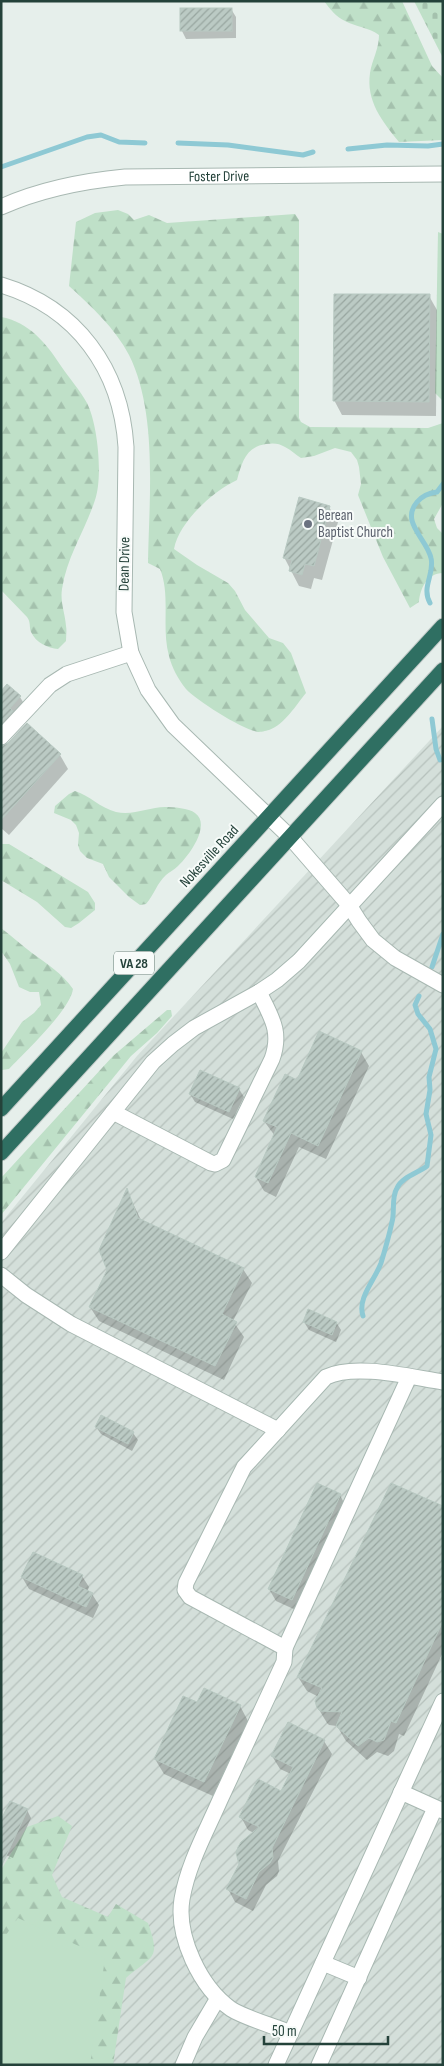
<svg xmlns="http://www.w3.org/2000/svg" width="444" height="2066" font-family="'Sofia Sans Condensed',sans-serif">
	<defs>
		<pattern id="industrial-furrows" width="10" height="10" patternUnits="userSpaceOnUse" patternTransform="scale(1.25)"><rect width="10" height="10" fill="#d4dfda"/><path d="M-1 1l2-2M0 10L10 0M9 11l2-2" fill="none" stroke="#b6c1bc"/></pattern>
		<pattern id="forest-firs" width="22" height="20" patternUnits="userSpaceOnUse" patternTransform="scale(1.25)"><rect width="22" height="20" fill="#bfe0c8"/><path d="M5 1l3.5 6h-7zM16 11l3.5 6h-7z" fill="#a4c1ad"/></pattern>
		<pattern id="cemetery-stones" width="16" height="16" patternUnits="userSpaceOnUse" patternTransform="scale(1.25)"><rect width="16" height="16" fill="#bfe0c8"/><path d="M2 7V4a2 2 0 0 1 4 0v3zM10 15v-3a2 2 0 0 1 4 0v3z" fill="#a4c1ad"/></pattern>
		<pattern id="building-hatch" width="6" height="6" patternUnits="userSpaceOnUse" patternTransform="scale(1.25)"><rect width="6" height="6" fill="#bbcac4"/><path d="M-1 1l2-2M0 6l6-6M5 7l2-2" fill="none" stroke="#98a6a0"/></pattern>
	</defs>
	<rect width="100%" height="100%" fill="#e6efeb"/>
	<polygon fill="url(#industrial-furrows)" points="443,726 443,2065 90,2065 1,1941 1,1223 137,1056"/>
	<g fill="url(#forest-firs)">
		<path d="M324,1h78l30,65 11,12v62l-44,2c-17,-21 -33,-41 -29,-69 2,-13 9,-24 9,-38 -11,-8 -23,-8 -34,-14 -9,-4 -15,-12 -21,-20z"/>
		<path d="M118,210l10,4 6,6 15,-5 18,8 128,-9 4,6v198l2,4 9,5 118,1 15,-5v80l-9,16 3,9 6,6v39c-16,0 -23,16 -24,29l-9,6 -27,-51 -25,-62 3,-11 -2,-17 -2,-7 -6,-8 -16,-4 -21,8 -13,2c-5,-3 -10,-8 -16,-11 -6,-4 -12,-4 -19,-3 -20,3 -24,18 -29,36 -24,11 -58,42 -63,69l23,16 31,18 7,8 10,19 24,28 14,5 8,10 15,40c-10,12 -21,31 -37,37 -3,1 -9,2 -11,2 -15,-2 -62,-32 -72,-43 -8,-10 -14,-21 -17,-33 -8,-29 2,-60 -9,-87l-12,-6c1,-64 10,-150 -19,-208 -14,-27 -38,-49 -60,-69l7,-64 19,-9z"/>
		<polygon points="438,232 443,234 443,401 435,393"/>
		<path d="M1,317c28,5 45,26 60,49 8,12 19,24 26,37 11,22 16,74 8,97 -10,31 -28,56 -33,89 -2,13 3,24 4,37 1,5 0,10 0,15l-8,8c-10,-1 -22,-6 -27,-17 -2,-5 0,-10 -4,-15l-26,-27z"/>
		<path d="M75,791c14,4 25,17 41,21 17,4 33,-5 49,-5 8,0 24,1 30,6 17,12 -7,44 -17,53 -4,4 -9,6 -12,9 -9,8 -12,20 -20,29l-6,1 -11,-8 -20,-20 -6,-13 -16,-6 -7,-7 -2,-6 1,-12 -3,-8 -5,-5 -17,-7 1,-7 14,-12z"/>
		<polygon points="1,844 9,844 88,892 95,903 95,910 79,923 71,928 65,927 37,902 1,880"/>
		<path d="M1,928c11,8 20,17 31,25 15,11 30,20 41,36 -3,21 -48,63 -64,80l-7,1 -1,-17 21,-31 12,-9 7,-8 -2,-13h-9l-11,-5 -9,-23 -9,-13z"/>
		<polygon points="167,1010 171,1010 172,1016 157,1033 131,1056 1,1215 1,1178 113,1056"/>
		<path d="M58,1816l14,10 -20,49 10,22 46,20 8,-13 32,19c13,37 5,32 -22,55l-13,87h-112v-195l26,-43z"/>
	</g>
	<polygon fill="url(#cemetery-stones)" points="414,1 443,1 443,58"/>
	<polygon fill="#bfe0c8" points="18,1918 105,1958 90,2065 1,2065 1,1942"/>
	<g fill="#0003">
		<polygon points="231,9 236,17 236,38 186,39 182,31"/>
		<polygon points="429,296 437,310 436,416 342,415 334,400"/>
		<polygon points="329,507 338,522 322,580 314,578 311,589 299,586 284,557"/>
		<polygon points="7,686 20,697 29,712 20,726 1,747 1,693"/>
		<polygon points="1,749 60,755 68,769 9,835 1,828"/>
		<polygon points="361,1052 369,1066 326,1159 299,1147 276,1197 264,1191 256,1177 275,1136 264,1121 297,1081"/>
		<polygon points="239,1089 244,1097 233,1119 195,1102 190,1094"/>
		<polygon points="127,1191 141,1220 243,1269 252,1283 233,1321 244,1337 224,1380 99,1321 90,1307 108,1270"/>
		<polygon points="304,1322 336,1322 341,1330 336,1342 309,1330"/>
		<polygon points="96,1427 133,1433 138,1440 132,1451 101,1434"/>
		<polygon points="340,1495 346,1507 298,1611 276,1601 269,1589"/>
		<polygon points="443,1507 443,1652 404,1736 399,1734 394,1751 388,1756 377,1752 367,1760 346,1741 337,1726 329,1725 327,1723 318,1708 319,1697 307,1691 298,1677"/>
		<polygon points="82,1576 89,1587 87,1592 92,1594 99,1605 93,1618 29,1589 22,1577"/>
		<polygon points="198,1704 240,1706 248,1721 213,1796 164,1774 155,1759"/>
		<polygon points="324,1741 332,1754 278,1861 279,1871 277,1876 266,1885 253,1911 235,1902 228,1889 254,1833 248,1830 241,1817 282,1792 291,1774 280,1769 272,1756"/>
		<polygon points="27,1810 31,1818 13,1858 1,1853"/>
	</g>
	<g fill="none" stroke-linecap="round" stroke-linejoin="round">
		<g stroke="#8ec9d4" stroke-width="5">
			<polyline points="178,143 228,145 303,155 313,152"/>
			<polyline points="348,149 387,145 428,146 443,144"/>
			<polyline points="1,167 87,137 101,135 119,142 145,143"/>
			<path d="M430,603c-9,-16 5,-29 1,-45 -4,-19 -31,-36 -14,-56 5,-6 12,-9 20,-10l6,-8"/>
			<polyline points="432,719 436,749 440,760"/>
			<polyline points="432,967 443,934"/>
			<path d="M363,1316c-6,-18 12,-36 18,-53 4,-13 8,-27 11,-41 3,-10 -1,-24 5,-34 5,-11 21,-15 30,-22l4,-31 -5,-21 4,-24 -1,-13 7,-28 -6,-20 -12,-15 -3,-9 4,-9"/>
		</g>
	</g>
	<g fill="url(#building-hatch)" stroke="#b8c9c2">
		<rect x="180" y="8" width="52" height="23"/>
		<polygon points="334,294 430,294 429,402 333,401"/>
		<polygon points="299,497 330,506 314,566 305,564 302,575 289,571 292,560 283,558"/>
		<polygon points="7,684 21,696 10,708 13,711 1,723 1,691"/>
		<polygon points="27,723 61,754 1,820 1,746 8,743"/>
		<polygon points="319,1031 362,1051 318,1146 291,1133 268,1183 255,1177 277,1127 263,1121 285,1074 297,1080"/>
		<polygon points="200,1070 240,1088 229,1112 189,1094"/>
		<polygon points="127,1188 138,1218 244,1268 222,1314 237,1322 215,1366 89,1307 107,1270 99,1250"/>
		<polygon points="308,1309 337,1322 332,1335 303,1322"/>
		<polygon points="101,1415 134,1432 128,1444 95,1427"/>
		<polygon points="317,1483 341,1494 292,1600 268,1589"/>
		<polygon points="391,1483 443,1506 443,1621 396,1723 391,1721 384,1740 377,1742 369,1738 358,1746 336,1726 342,1712 320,1711 317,1708 315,1701 322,1688 297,1677"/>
		<polygon points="33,1552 83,1575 78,1586 93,1593 86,1607 21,1577"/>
		<polygon points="204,1688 241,1705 204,1782 154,1759 183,1696 197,1702"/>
		<polygon points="288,1722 325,1740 272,1848 273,1858 270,1863 259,1872 246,1899 226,1889 239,1864 236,1853 238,1847 241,1842 259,1827 239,1817 258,1779 281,1791 293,1767 271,1756"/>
		<polygon points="10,1801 28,1809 1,1867 1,1820"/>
	</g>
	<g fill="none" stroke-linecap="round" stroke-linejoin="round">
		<g stroke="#a8b8b2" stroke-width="17">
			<g id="minor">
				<path id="s1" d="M1,207c40,-18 82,-26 124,-30l318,-3"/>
				<path d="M1,285c76,23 120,84 125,162l-2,165 7,41 17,37 25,35 117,112 59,68 10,16 14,19 22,18 48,27"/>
				<polyline points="1,737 50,685 67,674 131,653"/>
				<path d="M113,1112l98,51 4,1 8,-4 49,-101c10,-28 -1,-42 -13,-67"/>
				<polyline points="1,1252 153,1062 173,1044 194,1028 259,992 277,980 299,961 443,804"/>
				<polyline points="1,1275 26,1295 71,1324 278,1430"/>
				<polyline points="285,1648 409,1377"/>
				<polyline points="401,1792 443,1811"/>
				<polyline points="323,1963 359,1978"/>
				<path d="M291,2033c-17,-7 -46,-15 -60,-24 -31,-22 -55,-73 -49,-110 6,-35 24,-67 38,-99 21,-46 43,-92 64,-138l1,-14 -95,-51 -5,-7 1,-7 58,-116 82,-90c29,-14 84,0 117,5"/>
				<polyline points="183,2065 195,2037 218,1998"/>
				<polyline points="276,2065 443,1701"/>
				<polyline points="319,2065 435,1808"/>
			</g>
		</g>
		<g stroke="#c2cac8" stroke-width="17">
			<g id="highway">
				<polyline points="1,1109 443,626"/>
				<polyline points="1,1153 443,670"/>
			</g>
		</g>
		<use href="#minor" stroke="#fff" stroke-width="15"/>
		<use href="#highway" stroke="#2f6f62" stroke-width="15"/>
	</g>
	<circle fill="#6b7280" stroke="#f7fbf9" stroke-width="2" cx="308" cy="524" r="5"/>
	<g text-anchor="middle" stroke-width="4" stroke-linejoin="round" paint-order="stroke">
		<rect fill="#f7fbf9" stroke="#637a73" stroke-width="1" x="114" y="951.5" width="40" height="23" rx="4"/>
		<g font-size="14" font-weight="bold" fill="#24423a">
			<text x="134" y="968">VA 28</text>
		</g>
		<g font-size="15" fill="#24423a" stroke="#f7fbf9">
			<text dy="5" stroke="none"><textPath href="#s1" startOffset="222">Foster Drive</textPath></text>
			<text transform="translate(124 564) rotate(-89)" y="5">Dean Drive</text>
			<text transform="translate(209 856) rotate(-47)" y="5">Nokesville Road</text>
		</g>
		<g font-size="15" fill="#5b616d" stroke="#f7fbf9" text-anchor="start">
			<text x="318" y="520">Berean<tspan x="318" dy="17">Baptist Church</tspan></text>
		</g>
	</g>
	<rect width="444" height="2066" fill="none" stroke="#24423a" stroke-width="5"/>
	<path d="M264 2036v8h124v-8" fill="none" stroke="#24423a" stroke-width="2.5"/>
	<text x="272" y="2036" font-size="15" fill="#24423a" stroke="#f7fbf9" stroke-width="4" paint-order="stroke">50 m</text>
</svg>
